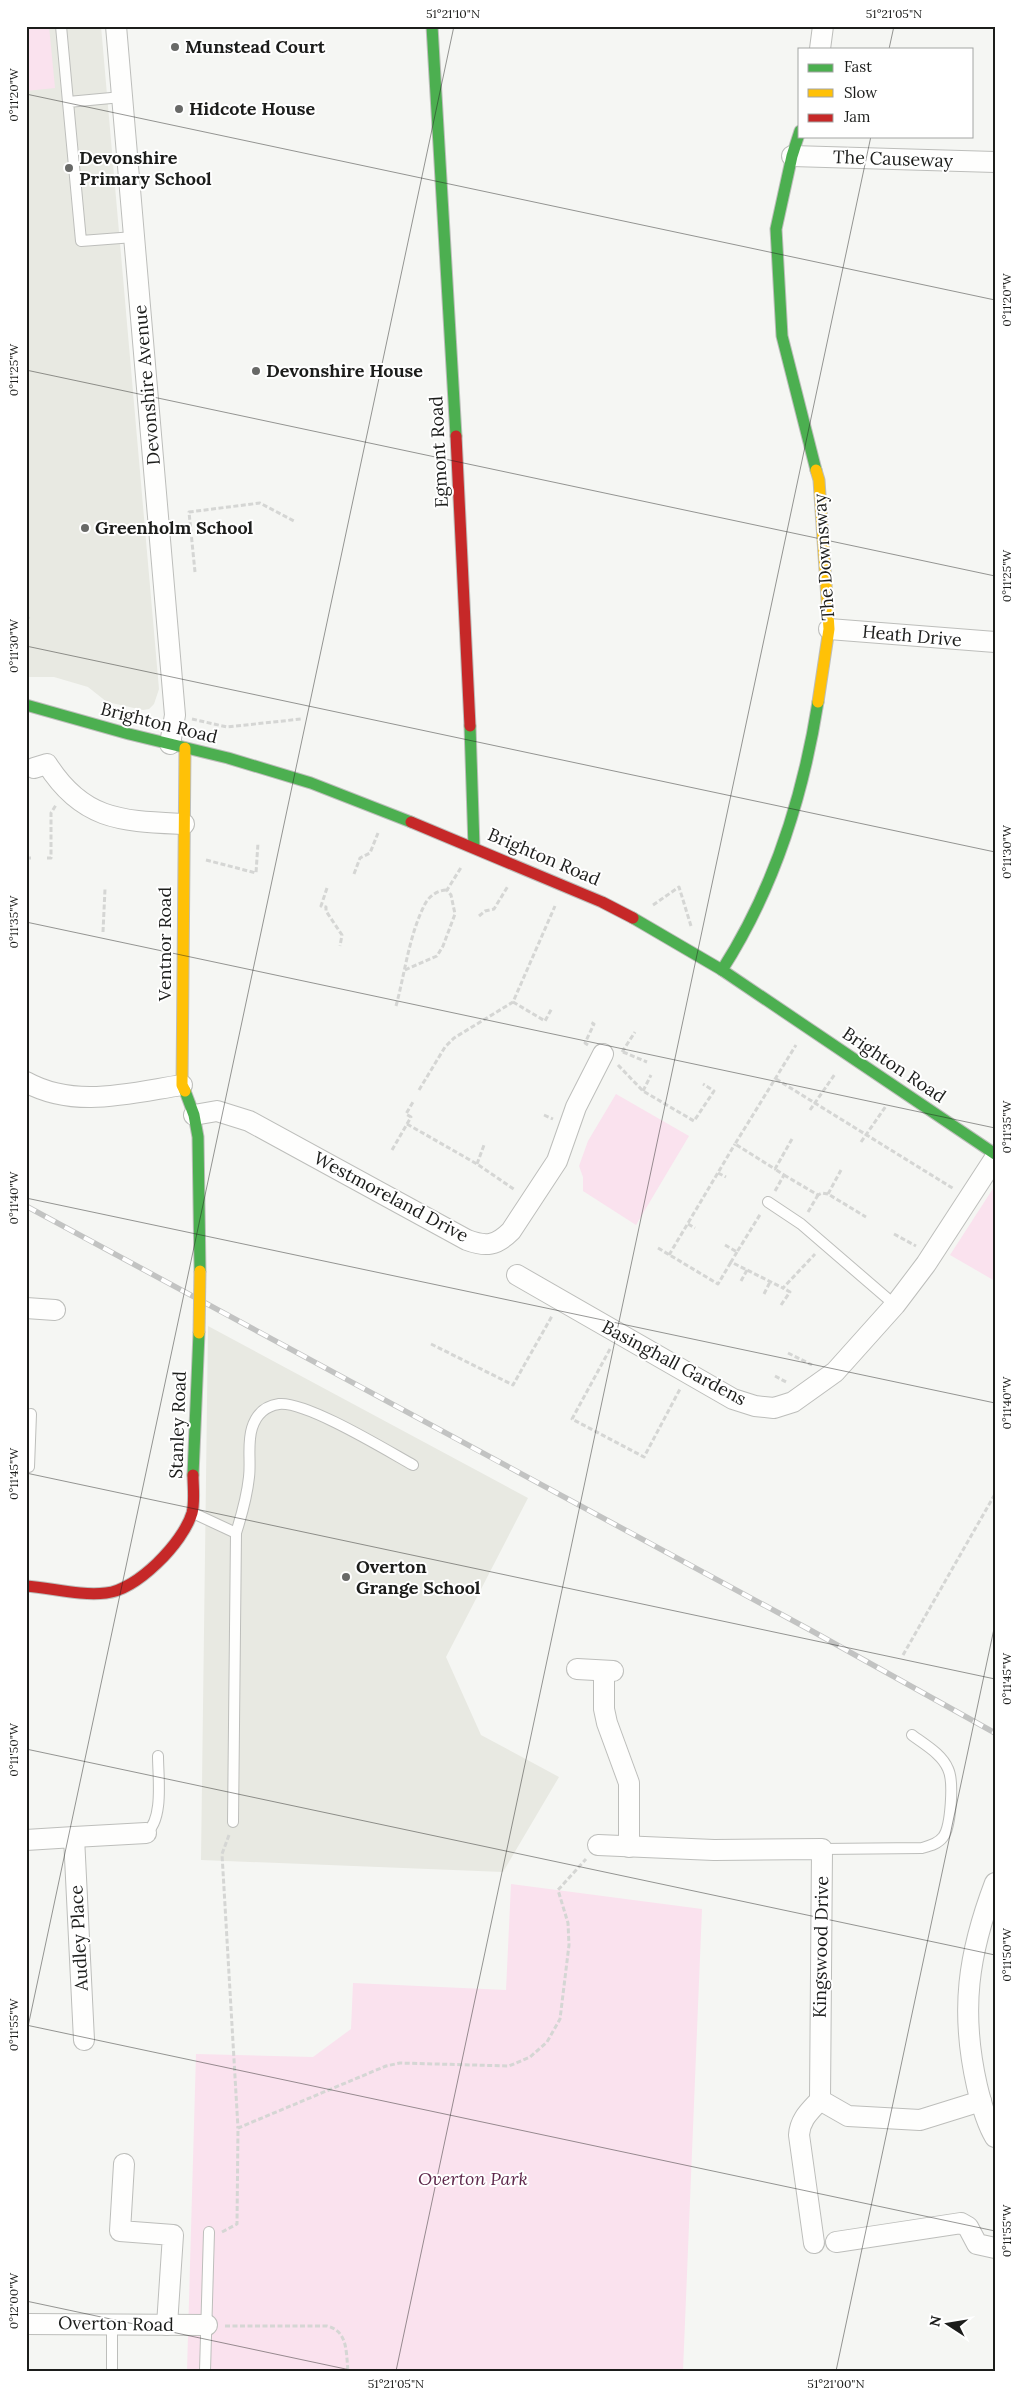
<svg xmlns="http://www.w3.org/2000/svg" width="1021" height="2397" font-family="Lora,serif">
	<rect width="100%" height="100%" fill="#f5f6f3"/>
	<g fill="#e8e9e2">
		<polygon points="26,26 101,26 159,689 154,704 149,709 143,710 107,702 88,687 54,677 26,677"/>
		<polygon points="208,1326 528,1498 446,1657 481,1735 559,1777 503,1872 201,1860"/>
	</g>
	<g fill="#fae2ee">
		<polygon points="26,26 49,26 55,88 26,91"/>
		<polygon points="616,1094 689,1136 636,1225 583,1191 583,1177 579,1166 588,1141"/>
		<polygon points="994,1187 995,1188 995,1281 950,1255"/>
		<polygon points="511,1884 702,1909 683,2371 187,2371 196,2054 313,2057 351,2029 353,1983 506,1990"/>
	</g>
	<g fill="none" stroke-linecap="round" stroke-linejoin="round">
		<g stroke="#bdbebb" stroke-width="12">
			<g id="lane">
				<polyline points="61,26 68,102"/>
				<polyline points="122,97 68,102 81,241 134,237"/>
				<polyline points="768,1202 801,1224 895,1305"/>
				<polyline points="26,1467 29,1467 31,1414"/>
				<polyline points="193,1513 236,1533 233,1822"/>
				<path d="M236,1533c6,-19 11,-37 13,-56 2,-16 -2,-33 3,-49 4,-13 13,-22 27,-24 27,-3 107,46 134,61"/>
				<path d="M146,1833c18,-13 12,-56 12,-77"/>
				<path d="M822,1849l100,-1c7,-2 16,-4 21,-11 8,-10 11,-56 5,-68 -6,-15 -23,-24 -36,-34"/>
				<polyline points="112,2323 112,2371"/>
				<polyline points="205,2371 209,2232"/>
			</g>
		</g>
		<g stroke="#bdbebb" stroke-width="22">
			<g id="street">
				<polyline points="116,26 175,715 170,744"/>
				<polyline points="820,49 823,26"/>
				<polyline points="792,156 995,162"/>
				<polyline points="829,629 995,642"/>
				<path d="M34,768l13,-4c36,57 75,57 137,60"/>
				<path d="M26,1082c49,27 104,11 156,3"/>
				<path d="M194,1115l23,-4 32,10 218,119c19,7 29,6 44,-9l46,-70 19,-54 27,-53"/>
				<polyline points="517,1275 733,1399 755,1406 774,1408 793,1402 835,1372 895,1305 926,1264 995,1158"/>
				<polyline points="26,1308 55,1310"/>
				<polyline points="577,1669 613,1671"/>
				<polyline points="604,1671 604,1709 607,1723 629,1783 629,1847"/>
				<polyline points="74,1837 146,1833"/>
				<polyline points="26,1840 74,1837 84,2040"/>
				<polyline points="598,1845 714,1850 822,1849 820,2100 848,2116 920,2120 981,2101"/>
				<path d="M995,1883c-27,71 -35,128 -18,203 4,17 9,36 18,51"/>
				<polyline points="124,2164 120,2231 173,2235 167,2325"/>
				<polyline points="836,2242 961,2223 968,2227 977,2244 995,2248"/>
				<path d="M814,2243l-15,-108c1,-16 11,-24 21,-35"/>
				<polyline points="26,2324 207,2325"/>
			</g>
		</g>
		<g stroke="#bdbebb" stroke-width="13">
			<g id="fast">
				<polyline points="432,26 456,436"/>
				<polyline points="800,131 792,156 776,229 782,336 816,470"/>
				<polyline points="26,705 129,734 228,758 311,783 411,822"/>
				<polyline points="470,726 474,847"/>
				<polyline points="633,918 722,970 995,1154"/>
				<path d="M722,970c52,-81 81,-173 96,-268"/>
				<polyline points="185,1091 194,1115 198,1137 200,1271"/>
				<polyline points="193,1475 199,1333"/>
			</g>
		</g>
		<g stroke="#bdbebb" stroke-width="13">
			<g id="slow">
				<polyline points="816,470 819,480 829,629 818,702"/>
				<polyline points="185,1091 182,1085 185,748"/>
			</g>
		</g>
		<g stroke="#bdbebb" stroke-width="13">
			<g id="jam">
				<polyline points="456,436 470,726"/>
				<polyline points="411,822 602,902 633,918"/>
				<path d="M26,1586c26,2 54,10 80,7 31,-3 77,-50 86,-80 3,-11 1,-26 1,-38"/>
			</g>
		</g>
		<g stroke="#d5d6d4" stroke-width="3" stroke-dasharray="5 2.5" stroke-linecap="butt">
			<polyline points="195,572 189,512 260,503 294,521"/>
			<polyline points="26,615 29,619"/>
			<polyline points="192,719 227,727 301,719"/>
			<polyline points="26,858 31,858"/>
			<polyline points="47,858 51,858 51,813 56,805"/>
			<polyline points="206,860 256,873 258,843"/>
			<polyline points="354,874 360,858 370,853 378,833"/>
			<polyline points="327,888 321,906 326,907 326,911 342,935 340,946"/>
			<polyline points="653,905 679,887 691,926"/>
			<polyline points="479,916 485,911 494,909 508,886"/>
			<polyline points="103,932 105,889"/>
			<polyline points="405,970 437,956 443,946 455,914 451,895 447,890 462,866"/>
			<polyline points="513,1002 545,1021 552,1008"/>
			<path d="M396,1006c9,-33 13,-71 29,-102 4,-8 13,-14 22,-14"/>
			<polyline points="588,1045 585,1043 594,1024 590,1022"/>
			<polyline points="622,1052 635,1032"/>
			<polyline points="623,1052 647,1062"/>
			<polyline points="618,1065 643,1091 694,1121 714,1091 703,1084"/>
			<polyline points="776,1079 954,1189"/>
			<polyline points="419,1090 445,1047 454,1038 513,1002 555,906"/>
			<polyline points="643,1091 651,1075"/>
			<polyline points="810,1110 835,1074"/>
			<polyline points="544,1115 553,1119"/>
			<polyline points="407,1124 477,1164 515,1190"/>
			<polyline points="792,1139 775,1169 735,1144 796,1045"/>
			<polyline points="861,1142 886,1106"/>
			<polyline points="392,1150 411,1117 406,1114 413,1102"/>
			<polyline points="477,1164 484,1145"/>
			<polyline points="718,1173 726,1177"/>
			<polyline points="784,1175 818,1195 822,1193 828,1194 866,1217"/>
			<polyline points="775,1191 784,1175 775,1169"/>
			<polyline points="828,1194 841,1170"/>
			<polyline points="808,1212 818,1195"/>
			<polyline points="688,1224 695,1228"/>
			<polyline points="894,1234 916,1246"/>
			<polyline points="725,1245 737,1252 761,1213"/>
			<polyline points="658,1248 718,1284 731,1262"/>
			<polyline points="737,1252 731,1262 783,1288 815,1254"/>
			<polyline points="669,1255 735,1144"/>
			<polyline points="741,1281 747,1270"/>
			<polyline points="764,1294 770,1282"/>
			<polyline points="781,1305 790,1292 783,1288"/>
			<polyline points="431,1344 513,1385 552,1316"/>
			<polyline points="610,1349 572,1419 644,1457 680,1389"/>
			<polyline points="788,1353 812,1365"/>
			<polyline points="775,1376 788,1383"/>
			<polyline points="903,1655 995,1494"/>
			<polyline points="229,1835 222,1854 238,2128"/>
			<polyline points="222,2232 237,2224 238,2128 386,2066 400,2063 509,2066 530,2057 547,2042 560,2019 569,1945 568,1923 558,1890 586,1859"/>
			<path d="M225,2326h102c21,5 19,26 21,45"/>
		</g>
		<use href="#lane" stroke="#fefefd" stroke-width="10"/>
		<use href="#street" stroke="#fefefd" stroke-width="20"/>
		<use href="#fast" stroke="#4caf50" stroke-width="11"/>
		<use href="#slow" stroke="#ffc107" stroke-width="11"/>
		<use href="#jam" stroke="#c62828" stroke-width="11"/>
		<g stroke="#c2c3c2" stroke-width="5.5">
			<polyline id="rail" points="26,1206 812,1631 995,1733"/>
		</g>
		<use href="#rail" stroke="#fff" stroke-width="4" stroke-dasharray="11" stroke-linecap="butt"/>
		<g stroke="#bdbebb" stroke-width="13" stroke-linecap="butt">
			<polyline id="slow-bridge" points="199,1333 200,1271"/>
		</g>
		<use href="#slow-bridge" stroke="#ffc107" stroke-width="11"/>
	</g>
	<path fill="none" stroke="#1c1d1b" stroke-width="1" stroke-opacity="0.45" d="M889,49l5,-23M26,94l969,206M26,370l969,206M26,646l969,206M26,922l969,206M26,1198l969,205M26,1473l969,206M26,1749l969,206M26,2025l969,206M26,2036l428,-2010M26,2301l329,70M396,2371l475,-2235M836,2371l159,-747"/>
	<g fill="#686967" stroke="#fff" stroke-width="2">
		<circle cx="175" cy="47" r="5"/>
		<circle cx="179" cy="109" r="5"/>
		<circle cx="69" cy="168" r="5"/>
		<circle cx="256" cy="371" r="5"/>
		<circle cx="85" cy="528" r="5"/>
		<circle cx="346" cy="1577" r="5"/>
	</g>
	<g text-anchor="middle" stroke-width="4" stroke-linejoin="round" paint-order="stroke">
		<g font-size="18" font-weight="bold" fill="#1c1d1b" stroke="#fff" text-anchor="start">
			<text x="185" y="53">Munstead Court</text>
			<text x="189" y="115">Hidcote House</text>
			<text x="79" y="164">Devonshire<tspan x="79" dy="21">Primary School</tspan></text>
			<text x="266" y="377">Devonshire House</text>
			<text x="95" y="534">Greenholm School</text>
			<text x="356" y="1573">Overton<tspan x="356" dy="21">Grange School</tspan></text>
		</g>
		<g font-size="18" fill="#1c1d1b" stroke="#fff">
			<text transform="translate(893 159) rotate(2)" y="6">The Causeway</text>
			<text transform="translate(147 385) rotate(-95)" y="6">Devonshire Avenue</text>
			<text transform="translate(439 452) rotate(-93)" y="6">Egmont Road</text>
			<text transform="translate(824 557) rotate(-94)" y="6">The Downsway</text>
			<text transform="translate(912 636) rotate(5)" y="6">Heath Drive</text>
			<text transform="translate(159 723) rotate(14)" y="6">Brighton Road</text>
			<text transform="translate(544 857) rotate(23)" y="6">Brighton Road</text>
			<text transform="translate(165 944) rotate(-90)" y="6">Ventnor Road</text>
			<text transform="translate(894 1065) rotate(34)" y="6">Brighton Road</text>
			<text transform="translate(391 1197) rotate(28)" y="6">Westmoreland Drive</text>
			<text transform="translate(674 1363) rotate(28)" y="6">Basinghall Gardens</text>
			<text transform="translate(178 1425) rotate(-88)" y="6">Stanley Road</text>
			<text transform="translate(79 1938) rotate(-93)" y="6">Audley Place</text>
			<text transform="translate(821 1947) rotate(-89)" y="6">Kingswood Drive</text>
			<text transform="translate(116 2324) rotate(1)" y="6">Overton Road</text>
		</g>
		<g font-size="18" font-style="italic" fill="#5e284b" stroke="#fff">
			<text x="473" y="2185">Overton Park</text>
		</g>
	</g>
	<rect width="1021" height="2397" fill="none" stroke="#ffffff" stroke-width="55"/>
	<rect x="798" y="48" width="175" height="90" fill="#ffffff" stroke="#a4a5a4"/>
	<rect x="808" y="64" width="25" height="8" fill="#4caf50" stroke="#a4a5a4"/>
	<text x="844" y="72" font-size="15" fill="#1c1d1b">Fast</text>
	<rect x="808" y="89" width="25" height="8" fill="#ffc107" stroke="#a4a5a4"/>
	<text x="844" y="98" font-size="15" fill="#1c1d1b">Slow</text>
	<rect x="808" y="114" width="25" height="8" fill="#c62828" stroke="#a4a5a4"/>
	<text x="844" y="122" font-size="15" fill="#1c1d1b">Jam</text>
	<g transform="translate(948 2324) rotate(282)" stroke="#ffffff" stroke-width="4" paint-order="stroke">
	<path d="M0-4L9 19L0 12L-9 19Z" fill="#1c1d1b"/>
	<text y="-8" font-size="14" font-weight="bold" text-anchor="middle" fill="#1c1d1b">N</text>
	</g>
	<rect x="28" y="28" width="966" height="2342" fill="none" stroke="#1c1d1b" stroke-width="2"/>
	<g font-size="12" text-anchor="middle" fill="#1c1d1b">
		<text x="453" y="18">51°21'10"N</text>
		<text x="894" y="18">51°21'05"N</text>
		<text transform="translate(14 95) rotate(-90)" y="4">0°11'20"W</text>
		<text transform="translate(1007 300) rotate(-90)" y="4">0°11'20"W</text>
		<text transform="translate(14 370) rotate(-90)" y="4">0°11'25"W</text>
		<text transform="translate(1007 576) rotate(-90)" y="4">0°11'25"W</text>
		<text transform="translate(14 646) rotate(-90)" y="4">0°11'30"W</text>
		<text transform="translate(1007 852) rotate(-90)" y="4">0°11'30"W</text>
		<text transform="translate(14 922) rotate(-90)" y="4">0°11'35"W</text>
		<text transform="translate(1007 1127) rotate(-90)" y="4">0°11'35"W</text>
		<text transform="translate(14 1198) rotate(-90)" y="4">0°11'40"W</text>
		<text transform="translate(1007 1403) rotate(-90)" y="4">0°11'40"W</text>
		<text transform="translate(14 1474) rotate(-90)" y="4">0°11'45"W</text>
		<text transform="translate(1007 1679) rotate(-90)" y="4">0°11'45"W</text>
		<text transform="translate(14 1750) rotate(-90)" y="4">0°11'50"W</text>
		<text transform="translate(1007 1955) rotate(-90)" y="4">0°11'50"W</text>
		<text transform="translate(14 2025) rotate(-90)" y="4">0°11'55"W</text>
		<text transform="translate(1007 2231) rotate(-90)" y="4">0°11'55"W</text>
		<text transform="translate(14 2301) rotate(-90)" y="4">0°12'00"W</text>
		<text x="396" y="2388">51°21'05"N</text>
		<text x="836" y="2388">51°21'00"N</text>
	</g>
</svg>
